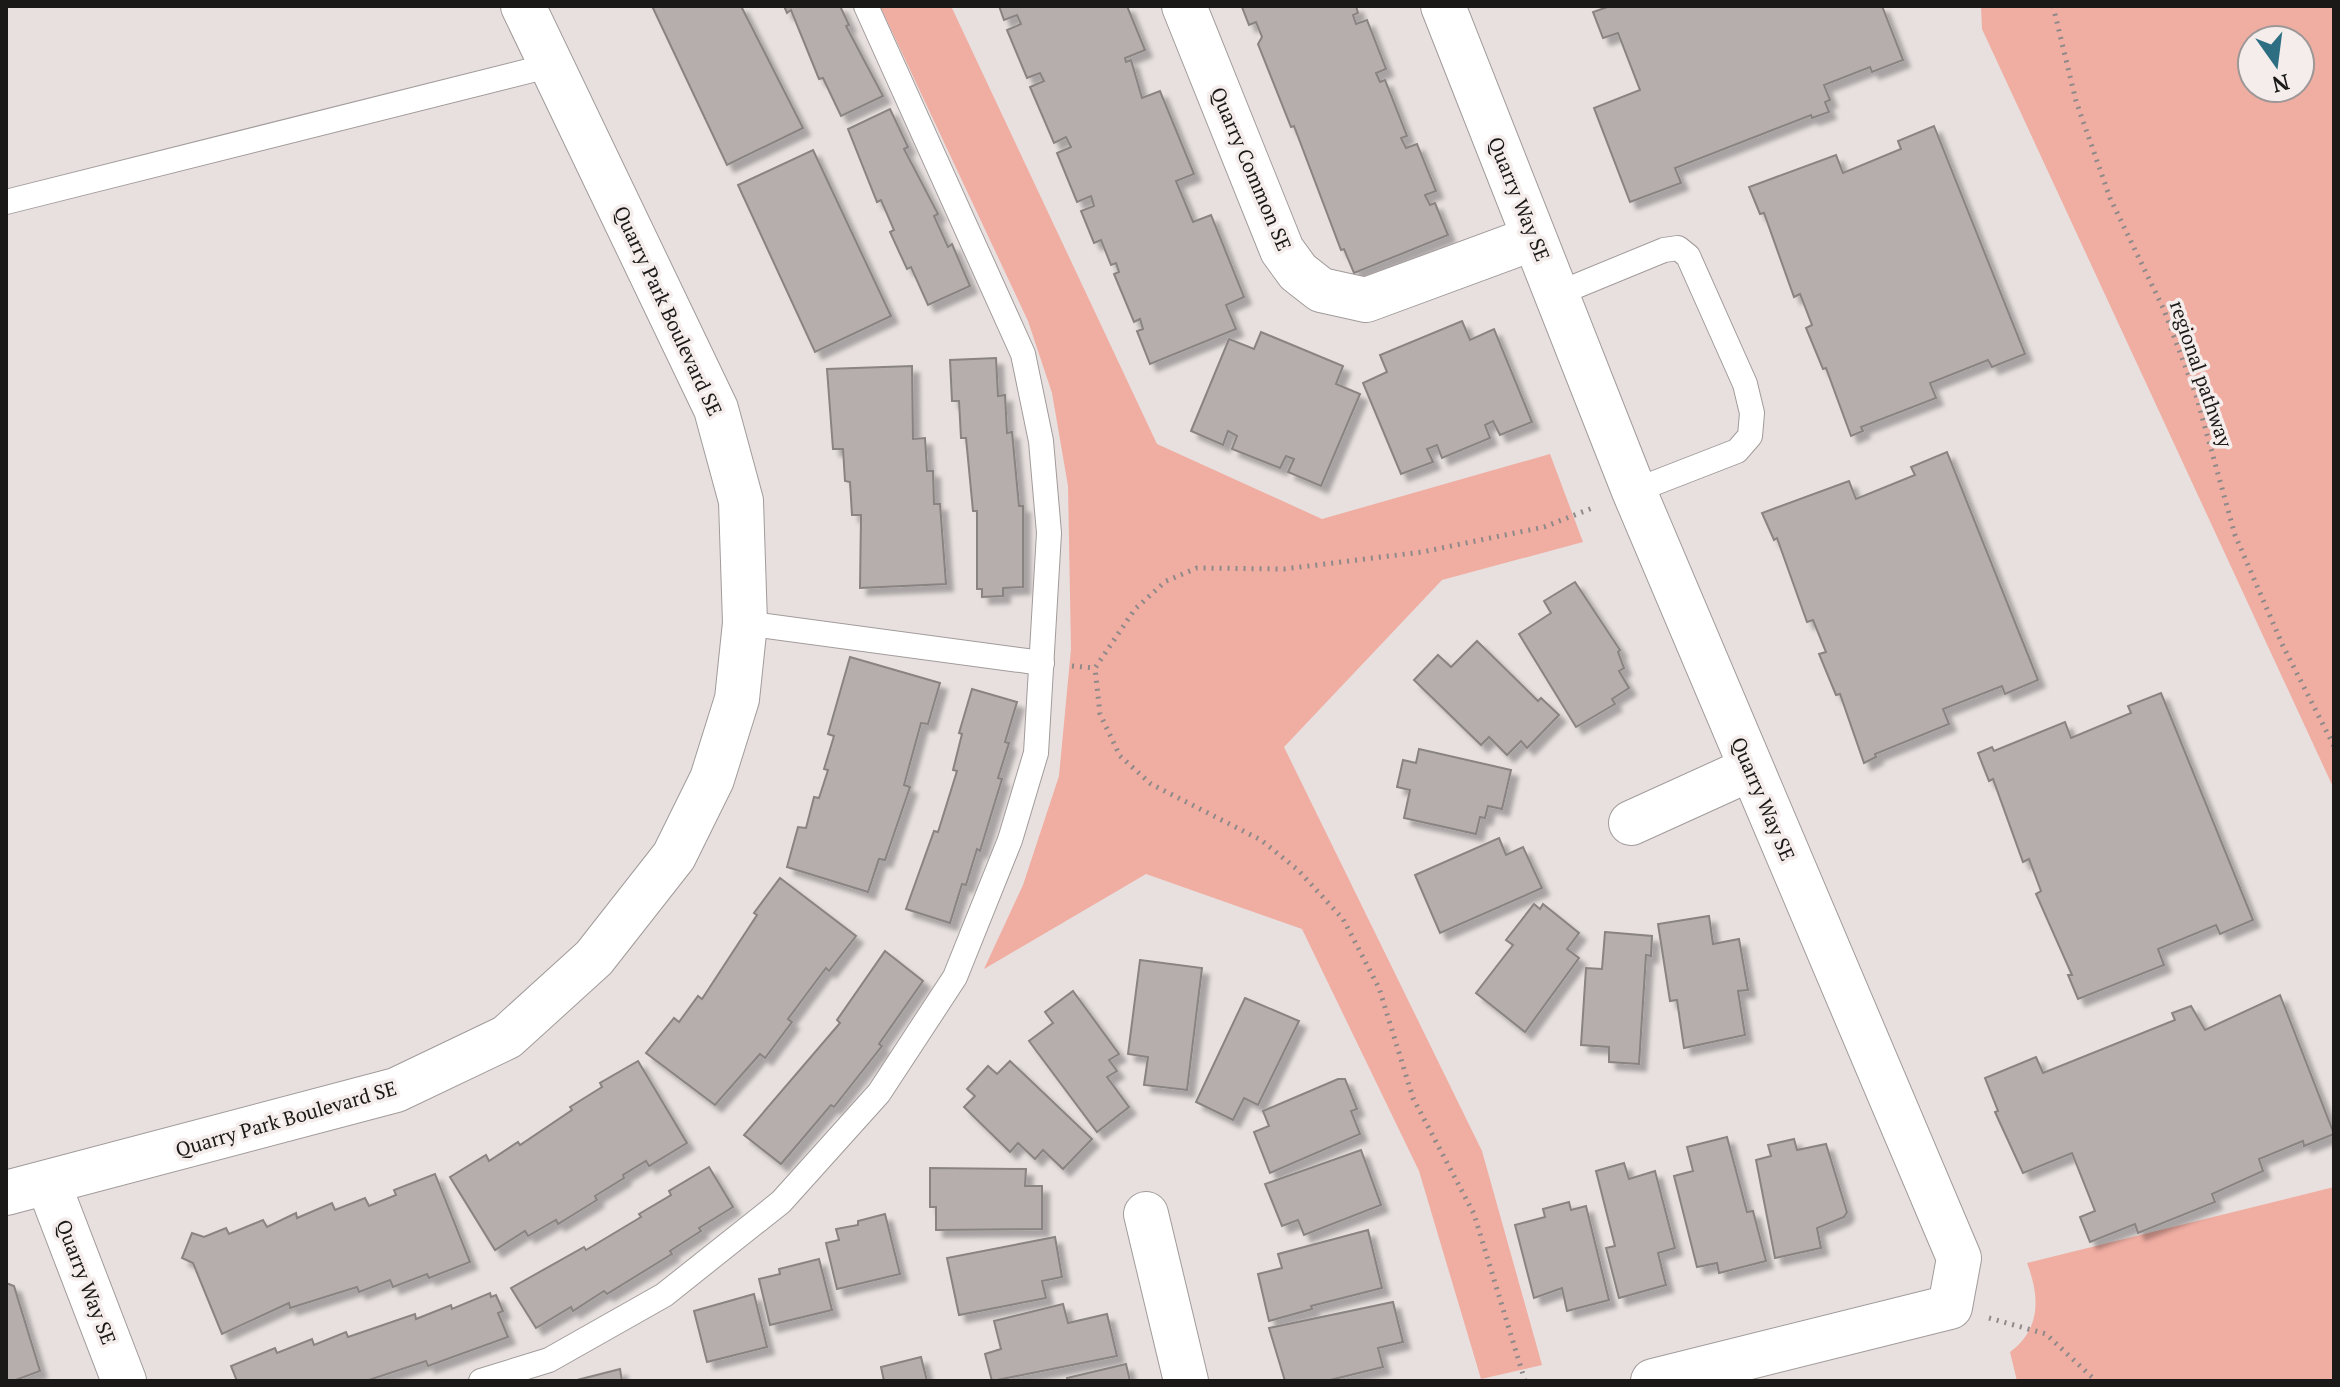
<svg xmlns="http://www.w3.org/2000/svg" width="2340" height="1387" font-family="'PT Serif',serif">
	<defs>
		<filter id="shadow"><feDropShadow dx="7" dy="7" stdDeviation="2" flood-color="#0004"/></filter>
	</defs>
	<rect width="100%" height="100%" fill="#e7e0df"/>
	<g fill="#f0ada2" fill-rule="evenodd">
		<polygon points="880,6 951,6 1157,444 1322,519 1550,454 1583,542 1442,580 1284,747 1482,1151 1542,1365 1481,1379 1419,1171 1302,929 1146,874 984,969 1023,885 1059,776 1071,649 1068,486 1052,393 1028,321"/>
		<path d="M1981,6h353v783l-352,-760zM2252,40h48v48h-48z"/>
		<path d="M2334,1187v194h-317l-7,-29c31,-23 30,-55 17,-89z"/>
	</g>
	<g fill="#b5aead" stroke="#898382" stroke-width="2" filter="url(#shadow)">
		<polygon points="652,6 741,6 803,128 727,165"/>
		<polygon points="784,6 840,6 849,25 846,26 883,96 841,116 823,78 819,79 791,10 787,13"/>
		<polygon points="999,6 1127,6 1145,50 1125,58 1126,62 1131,60 1142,98 1160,91 1194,174 1176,181 1193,222 1211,215 1244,297 1226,305 1236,329 1150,364 1137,331 1143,329 1140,319 1134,322 1114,274 1119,272 1116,263 1111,265 1101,240 1094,243 1081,211 1094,206 1091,196 1077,202 1057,153 1071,147 1066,137 1054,143 1030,87 1044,81 1040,73 1027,78 1007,30 1021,24 1017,15 1004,20"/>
		<polygon points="1245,6 1356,6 1358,13 1353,15 1356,24 1367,20 1386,69 1376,73 1380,82 1385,80 1407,136 1401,138 1406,148 1417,144 1436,191 1425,195 1430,205 1435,203 1448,235 1354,273 1344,249 1341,250 1294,126 1291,127 1258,44 1262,37 1256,22 1249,25 1242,7"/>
		<polygon points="1610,6 1882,6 1903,60 1872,72 1870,67 1824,85 1830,100 1825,102 1829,112 1812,118 1811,115 1675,168 1681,183 1630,202 1594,108 1640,90 1618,33 1603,38 1593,12"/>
		<polygon points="890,109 908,147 904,149 938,214 934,216 948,247 952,244 970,286 928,305 911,267 907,269 890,232 894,230 881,200 877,202 848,129"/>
		<polygon points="1934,126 2025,354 1992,367 1988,360 1930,383 1936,398 1861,427 1863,431 1851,436 1826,368 1823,369 1806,328 1812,325 1800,294 1794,297 1764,213 1760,214 1749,187 1836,155 1843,173 1901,149 1898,141"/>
		<polygon points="813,150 891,316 815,352 738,185"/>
		<polygon points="1462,321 1470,340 1494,329 1532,422 1500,435 1493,421 1485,425 1490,438 1442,458 1437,445 1427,449 1433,462 1401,474 1363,383 1387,372 1380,355"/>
		<polygon points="1261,332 1343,366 1336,384 1360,394 1321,486 1288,472 1294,459 1286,456 1280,468 1232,449 1237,436 1228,431 1223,445 1191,431 1229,339 1254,349"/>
		<polygon points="996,358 998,396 1005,395 1007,433 1012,432 1019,506 1023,506 1023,587 1003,588 1003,596 982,597 982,589 977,589 977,511 973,511 966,438 961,438 959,401 952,401 950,360"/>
		<polygon points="912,366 913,439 925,438 927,471 933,471 934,504 940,504 946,584 860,588 861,515 852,515 850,482 845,481 843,449 833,449 827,369"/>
		<polygon points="1947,452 2038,680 2005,694 2002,686 1943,709 1949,724 1875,754 1876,757 1864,763 1840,694 1836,695 1819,654 1826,652 1813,620 1807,622 1777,538 1774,540 1762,513 1849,481 1856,499 1915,475 1911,467"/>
		<polygon points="1575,582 1620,650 1618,652 1624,668 1619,671 1629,688 1612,699 1615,704 1576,727 1519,634 1551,613 1544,601"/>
		<polygon points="1477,641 1538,701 1541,698 1559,715 1527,748 1521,741 1507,755 1489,737 1481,745 1414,680 1438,655 1451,667"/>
		<polygon points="850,657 940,683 928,724 921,723 904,785 910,787 885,860 879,859 868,892 787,867 798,827 806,828 814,797 819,798 828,770 824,769 834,736 828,734"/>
		<polygon points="972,689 1017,702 1005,742 1009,743 998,778 1002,779 980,851 977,849 966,885 962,884 950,923 906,909 934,831 938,832 957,771 953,770 962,734 959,733"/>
		<polygon points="2161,693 2253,920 2220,934 2216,925 2158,949 2164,965 2078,999 2068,975 2072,975 2036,894 2041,891 2029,859 2023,862 1993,779 1989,781 1978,753 1992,747 1994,751 2065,722 2071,738 2131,713 2128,706"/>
		<polygon points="1419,749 1511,770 1502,809 1488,806 1485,818 1480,817 1476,834 1404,818 1410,790 1397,787 1403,760 1416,763"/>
		<polygon points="1499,838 1506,855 1523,847 1542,888 1440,933 1415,875"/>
		<polygon points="780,878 856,936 829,971 826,968 808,992 788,1019 792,1022 765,1058 760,1054 715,1105 646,1053 674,1018 679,1022 698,996 702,999 757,915 754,913"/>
		<polygon points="1534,904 1540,909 1543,904 1579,933 1567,949 1579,958 1525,1032 1476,993 1513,945 1506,940"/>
		<polygon points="1709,916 1713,944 1739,939 1748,990 1738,991 1745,1035 1684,1048 1677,1000 1670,1001 1658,924"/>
		<polygon points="1605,932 1652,936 1651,956 1646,955 1639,1064 1609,1062 1609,1047 1581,1045 1586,968 1602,969"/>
		<polygon points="885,951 923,981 879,1044 882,1046 834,1107 831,1105 781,1164 744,1135 840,1023 837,1020"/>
		<polygon points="1140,960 1202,968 1187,1090 1144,1085 1148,1057 1128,1054"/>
		<polygon points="1073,991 1119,1054 1109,1060 1117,1071 1107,1077 1129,1107 1097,1132 1029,1041 1053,1023 1045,1012"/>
		<polygon points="2280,995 2334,1134 2304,1146 2303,1141 2259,1159 2263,1171 2212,1194 2215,1202 2138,1233 2135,1224 2090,1242 2080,1217 2095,1211 2072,1153 2023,1173 1995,1112 1998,1111 1985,1078 2036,1057 2043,1073 2175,1020 2172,1013 2191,1006 2205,1030"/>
		<polygon points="1245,998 1299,1021 1258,1105 1244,1098 1233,1120 1196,1102"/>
		<polygon points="638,1061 687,1143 649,1166 646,1161 623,1175 624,1178 595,1196 597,1200 558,1224 556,1220 528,1236 525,1231 495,1250 450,1177 486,1155 489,1161 518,1142 520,1145 572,1110 570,1107 602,1087 600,1083"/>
		<polygon points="1010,1061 1092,1139 1063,1169 1043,1150 1035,1159 1018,1143 1010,1152 964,1107 975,1096 967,1089 988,1066 997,1074"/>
		<polygon points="1338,1079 1345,1079 1357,1109 1351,1111 1360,1134 1270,1173 1254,1132 1269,1126 1263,1111"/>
		<polygon points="1727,1137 1747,1212 1753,1211 1766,1261 1719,1273 1717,1263 1697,1267 1674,1176 1693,1171 1687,1147"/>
		<polygon points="1794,1139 1797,1150 1826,1144 1847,1212 1844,1217 1817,1228 1821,1248 1775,1258 1756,1160 1771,1156 1768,1145"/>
		<polygon points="1361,1150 1381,1205 1304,1235 1298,1220 1282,1226 1265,1184"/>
		<polygon points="1624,1163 1629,1179 1655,1171 1675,1248 1658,1253 1666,1285 1619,1298 1606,1248 1615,1246 1596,1171"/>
		<polygon points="709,1167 733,1207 699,1228 701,1231 670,1251 672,1254 607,1294 604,1291 573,1311 571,1307 536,1328 511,1288 584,1247 586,1250 641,1217 639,1214 671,1195 669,1191"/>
		<polygon points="930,1168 1026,1169 1025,1186 1042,1186 1042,1229 936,1230 936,1207 930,1207"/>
		<polygon points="435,1174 470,1262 429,1278 427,1274 393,1287 390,1280 359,1292 357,1287 290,1308 289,1303 222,1334 193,1263 182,1258 192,1233 204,1237 226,1228 229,1234 263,1220 267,1227 296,1213 297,1218 332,1203 335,1210 365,1198 369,1206 396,1195 394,1190"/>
		<polygon points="1569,1202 1571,1210 1586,1206 1609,1300 1567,1311 1562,1288 1534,1298 1515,1225 1545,1217 1543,1209"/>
		<polygon points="885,1214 900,1274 837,1289 826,1243 839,1240 836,1229 858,1225 858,1221"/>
		<polygon points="1368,1230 1382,1288 1311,1306 1312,1309 1269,1321 1258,1274 1282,1268 1278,1254"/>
		<polygon points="1055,1237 1062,1277 1042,1281 1046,1298 959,1315 947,1258"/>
		<polygon points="819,1259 832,1310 770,1325 759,1279 780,1274 779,1269"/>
		<polygon points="6,1283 14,1286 40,1371 13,1381 6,1381"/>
		<polygon points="490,1293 491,1297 496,1295 503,1311 498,1313 508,1337 428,1366 426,1361 366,1381 237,1381 231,1366 275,1348 277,1353 312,1339 314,1345 346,1332 348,1337 415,1314 416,1319 451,1305 452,1309"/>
		<polygon points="754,1294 767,1347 707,1362 694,1311"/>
		<polygon points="1393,1302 1403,1342 1378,1348 1383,1367 1326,1381 1285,1381 1269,1328"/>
		<polygon points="1063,1304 1068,1323 1107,1314 1117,1356 992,1381 985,1354 1001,1349 994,1321"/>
		<polygon points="921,1357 927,1381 884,1381 881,1367"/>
		<polygon points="1126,1364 1130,1381 1068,1381 1067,1378"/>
		<polygon points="620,1369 622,1381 573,1381"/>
	</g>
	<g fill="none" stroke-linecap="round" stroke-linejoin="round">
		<g stroke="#a19b9a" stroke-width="26">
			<g id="lane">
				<polyline points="6,202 552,65"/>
				<polyline points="1557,294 1664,250 1678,248 1688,256 1745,384 1752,413 1750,436 1737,451 1634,491"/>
				<polyline points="745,623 1042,663"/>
				<polyline points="481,1381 549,1360 664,1295 781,1202 879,1093 955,977 1010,840 1036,753 1049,533 1041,441 1023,354 866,6"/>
			</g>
		</g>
		<g stroke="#a19b9a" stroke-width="46">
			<g id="street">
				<polyline points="1184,6 1282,250 1298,272 1321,290 1366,300 1534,238"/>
				<polyline points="1443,6 1634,491 1959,1258 1950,1307 1653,1381"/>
				<polyline points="1631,823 1750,769"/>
				<polyline points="48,1183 124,1381"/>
				<polyline points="1146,1214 1186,1381"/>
			</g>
		</g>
		<g stroke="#a19b9a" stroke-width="46">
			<polyline id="secondary" points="6,1193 396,1090 507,1037 594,958 674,856 712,779 737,699 745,623 741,501 716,409 523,6"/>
		</g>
		<g stroke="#8f8a89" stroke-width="5" stroke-dasharray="2 6" stroke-linecap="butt">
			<polyline points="2053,6 2076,101 2110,198 2164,310 2196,395 2235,535 2283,646 2334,746"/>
			<polyline points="1072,666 1095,668"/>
			<polyline points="1989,1318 2046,1334 2096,1381"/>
			<polyline points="1525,1381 1474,1214 1413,1098 1379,988 1343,919 1298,870 1261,840 1151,784 1120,756 1100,714 1095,668 1135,609 1166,581 1197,568 1284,569 1422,552 1544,527 1595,507"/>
		</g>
		<use href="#lane" stroke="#fff" stroke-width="24"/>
		<use href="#street" stroke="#fff" stroke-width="44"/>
		<use href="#secondary" stroke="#fff" stroke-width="44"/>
	</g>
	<g text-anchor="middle" stroke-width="7" stroke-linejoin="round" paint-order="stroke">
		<g font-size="20" fill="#1b1918" stroke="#f4edec">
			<text transform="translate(1251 169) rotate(67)" y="7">Quarry Common SE</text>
			<text transform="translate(1519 199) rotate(68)" y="7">Quarry Way SE</text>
			<text transform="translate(668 311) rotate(65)" y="7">Quarry Park Boulevard SE</text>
			<text transform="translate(2201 374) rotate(71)" y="7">regional pathway</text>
			<text transform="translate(1763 799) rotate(67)" y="7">Quarry Way SE</text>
			<text transform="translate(286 1119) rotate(-16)" y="7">Quarry Park Boulevard SE</text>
			<text transform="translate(86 1282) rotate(69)" y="7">Quarry Way SE</text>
		</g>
	</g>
	<rect width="2340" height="1387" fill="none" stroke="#1b1918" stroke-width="16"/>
	<g transform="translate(2276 64) rotate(166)"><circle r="38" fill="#f4edec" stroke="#9d9897" stroke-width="2"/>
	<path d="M0-6L14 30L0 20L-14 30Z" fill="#2d6e82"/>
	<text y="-12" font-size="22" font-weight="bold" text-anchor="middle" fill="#1b1918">N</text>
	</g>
</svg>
